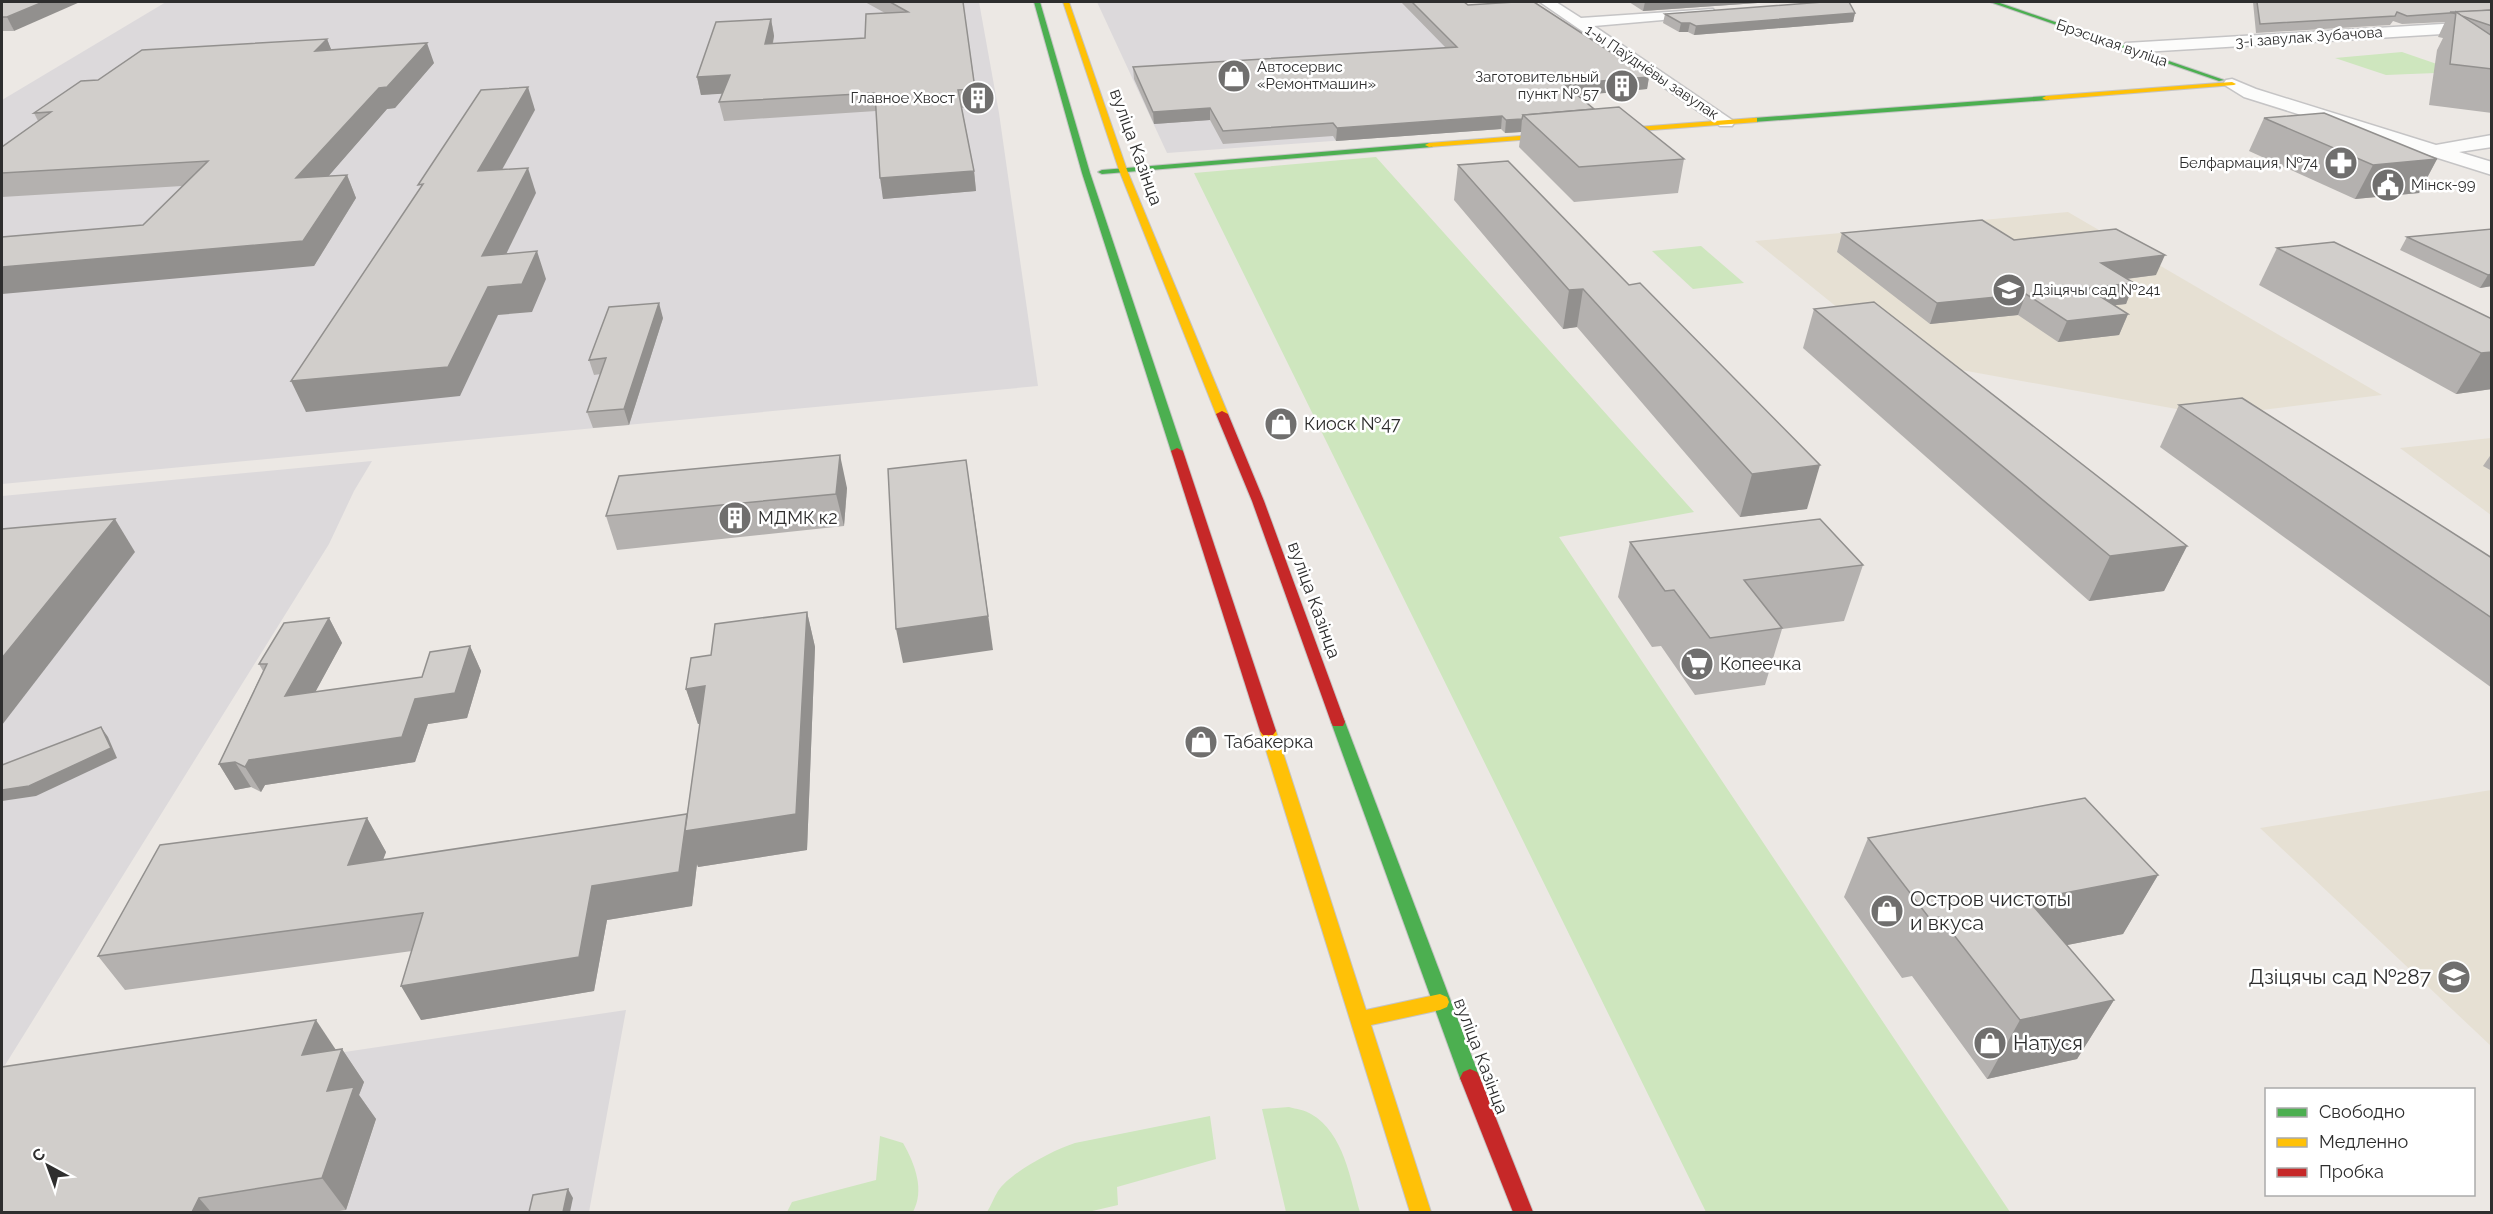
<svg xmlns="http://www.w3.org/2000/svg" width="2493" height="1214" font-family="Raleway,sans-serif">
	<rect width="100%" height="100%" fill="#ece8e4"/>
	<g fill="#dcd9db">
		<polygon points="166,2 979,2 999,113 1038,386 2,484 2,100"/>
		<polygon points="1097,2 1449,2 1593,122 1167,153"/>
		<polygon points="372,461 354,491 329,544 2,1070 2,496"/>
		<polygon points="626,1010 589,1212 333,1212 346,1210 376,1120 350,1123 363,1083 338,1053"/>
	</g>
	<g fill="#e6e0d3">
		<polygon points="2068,212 2382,395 2215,416 1901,359 1755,241"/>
		<polygon points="2491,438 2491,515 2400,448"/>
		<polygon points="2491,790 2492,790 2491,1046 2260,828"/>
	</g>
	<g fill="#cee6be">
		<polygon points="2402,52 2460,72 2386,75 2335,58"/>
		<polygon points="1376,157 1694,512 1559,537 2010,1212 1706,1212 1194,173"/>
		<polygon points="1701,246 1744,283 1693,289 1652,251"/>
		<path d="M1289,1107c7,2 16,3 22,7 33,19 39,65 49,98h-74l-24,-103z"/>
		<path d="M1210,1116l6,43 -99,28 1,18 -30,7h-101c4,-6 7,-15 11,-21 13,-19 55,-41 77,-48z"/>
		<path d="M880,1136l23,7c12,21 22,47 10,69h-126l5,-10 84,-22z"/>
	</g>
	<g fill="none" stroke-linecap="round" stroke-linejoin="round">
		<g stroke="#c5c4c5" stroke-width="3">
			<g id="street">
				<polygon points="1540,2 1556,2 1581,18 1713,9 1715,12 1708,16 1594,26 1735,122 1732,126 1720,126"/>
				<polygon points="2492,21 2492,31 2126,53 2118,48 2126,43"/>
				<polygon points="2232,79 2256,89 2436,145 2492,135 2492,147 2459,152 2492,162 2492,175 2244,97 2223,84 2226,80"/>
			</g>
		</g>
		<g stroke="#c5c4c5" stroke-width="2">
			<g id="fast">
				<polygon points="1034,2 1040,2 1090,173 1183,451 1181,453 1177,454 1171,451 1082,173"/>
				<polygon points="1990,2 1997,2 2224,80 2219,81"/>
				<polygon points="2046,96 2049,96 2049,100 1754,122 1750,120 1754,118"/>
				<polygon points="1429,143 1433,145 1432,147 1102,174 1098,172 1102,170"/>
				<polygon points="1338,717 1343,718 1345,722 1480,1078 1477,1084 1470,1087 1463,1084 1460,1078 1331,722 1333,718"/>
			</g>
		</g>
		<g stroke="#c5c4c5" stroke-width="2">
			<g id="slow">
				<polygon points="1063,2 1069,2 1127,170 1228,414 1226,416 1222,417 1216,414 1119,170"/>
				<polygon points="2232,82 2236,84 2234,85 2046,100 2042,98 2046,96"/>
				<polygon points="1754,118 1757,118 1757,122 1429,147 1425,145 1429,143"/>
				<polygon points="1268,726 1273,727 1276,731 1366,1010 1440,994 1447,997 1449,1002 1447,1007 1440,1010 1371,1025 1431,1212 1410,1212 1260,731 1263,727"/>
			</g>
		</g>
		<g stroke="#c5c4c5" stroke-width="2">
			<g id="jam">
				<polygon points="1222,411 1228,414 1264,501 1345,722 1343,726 1333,726 1331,722 1252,501 1216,414"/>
				<polygon points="1177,448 1183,451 1276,731 1273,735 1263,735 1260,731 1171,451"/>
				<polygon points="1470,1069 1477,1072 1480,1078 1533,1212 1513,1212 1460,1078 1463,1072"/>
			</g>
		</g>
		<use href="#street" fill="#fcfcfb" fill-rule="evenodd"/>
		<use href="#fast" fill="#4caf50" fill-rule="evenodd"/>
		<use href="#slow" fill="#ffc107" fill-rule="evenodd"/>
		<use href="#jam" fill="#c62828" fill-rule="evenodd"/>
	</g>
	<g fill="#b4b1af">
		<polygon points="2,2 14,31 2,31"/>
		<polygon points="865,2 963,2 978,107 962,108 974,171 976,191 883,199 876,111 724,121 719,102 723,93 701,95 697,77 771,19 774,36 773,44 865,38 885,13"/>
		<polygon points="1401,2 1464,2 1468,5 1649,77 1647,89 1577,95 1594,109 1684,159 1678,193 1574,202 1519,147 1521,132 1505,133 1501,129 1336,141 1333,136 1223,144 1210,120 1154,124 1134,79 1133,67 1446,48"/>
		<polygon points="1629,2 1772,2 1643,11"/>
		<polygon points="2253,2 2492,2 2492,113 2429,105 2437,50 2443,38 2438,37 2445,22 2402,24 2393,21 2390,25 2256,33"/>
		<polygon points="1855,13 1853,22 1694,35 1688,32 1679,32 1663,23 1665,14"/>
		<polygon points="327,39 331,50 434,63 395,108 387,109 328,176 347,175 356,198 314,266 143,225 182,186 2,197 2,147 38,121 34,113 98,80"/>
		<polygon points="2264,118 2437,159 2419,193 2355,199 2249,151"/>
		<polygon points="1458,165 1629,285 1807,509 1740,517 1577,327 1563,329 1454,200"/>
		<polygon points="2492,229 2492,286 2480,288 2400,250 2407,237"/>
		<polygon points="1842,233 2014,240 2156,275 2127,279 2134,283 2126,304 2115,305 2128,314 2119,335 2058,342 2018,315 1930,324 1837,252"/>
		<polygon points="2277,248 2492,319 2492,389 2456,394 2259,285"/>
		<polygon points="1814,309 2187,546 2164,591 2089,601 1803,348"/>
		<polygon points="663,318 629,425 593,428 587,412 601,374 594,375 589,360"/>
		<polygon points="2179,405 2492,558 2492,688 2160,447"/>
		<polygon points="2492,453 2492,471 2483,466"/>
		<polygon points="847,488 844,526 617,550 606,516"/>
		<polygon points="1630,542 1863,565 1844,621 1782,629 1765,685 1695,695 1661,646 1652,647 1618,597"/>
		<polygon points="807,612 815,647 807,850 698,867 697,864 692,906 607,920 594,991 421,1020 412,951 125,990 98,956 367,818 386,852 383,860 687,814 700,724 698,724 686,689 711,655"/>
		<polygon points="329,618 342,643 315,692 422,677 470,646 481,671 467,718 428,724 415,762 265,785 261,792 251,787 235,790 219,764 263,671 259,664"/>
		<polygon points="1868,838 2158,875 2123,934 2067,945 2114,1000 2077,1059 1987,1079 1912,976 1902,978 1844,897"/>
		<polygon points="342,1049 364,1082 359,1095 376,1119 346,1210 333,1212 2,1212 336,1050"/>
	</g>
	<g fill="#92908e">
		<polygon points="43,2 80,2 14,31 7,17"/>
		<polygon points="1645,2 1772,2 1643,11"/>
		<polygon points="1855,13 1853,22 1694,35 1696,26"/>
		<polygon points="771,19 774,36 769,61 765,44"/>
		<polygon points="1681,23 1690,23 1688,32 1679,32"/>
		<polygon points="327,39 335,59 315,51"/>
		<polygon points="427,43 434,63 395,108 387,109 306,202 296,178 379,88"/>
		<polygon points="730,75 734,93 701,95 697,77"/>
		<polygon points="1649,77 1647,89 1563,97 1564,84"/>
		<polygon points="528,87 535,110 487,197 478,171"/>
		<polygon points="1210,108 1210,120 1154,124 1153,112"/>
		<polygon points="1502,116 1501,129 1336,141 1337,128"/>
		<polygon points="1522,119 1521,132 1505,133 1506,120"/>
		<polygon points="2437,159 2419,193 2355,199 2373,165"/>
		<polygon points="528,168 536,193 492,283 482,256"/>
		<polygon points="974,171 976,191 883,199 880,178"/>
		<polygon points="347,175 356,198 314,266 2,294 2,267"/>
		<polygon points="537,251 546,279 532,312 498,315 460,396 306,412 291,381 488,287"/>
		<polygon points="2165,255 2156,275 2093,283 2101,263"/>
		<polygon points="2492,274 2492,286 2480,288 2488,275"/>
		<polygon points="2134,283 2126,304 2079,309 2087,288"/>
		<polygon points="1583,289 1577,327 1563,329 1569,290"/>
		<polygon points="2026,294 2018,315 1930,324 1937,303"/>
		<polygon points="659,303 663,318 629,425 624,409"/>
		<polygon points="2128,314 2119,335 2058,342 2067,321"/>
		<polygon points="2492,352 2492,389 2456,394 2481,353"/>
		<polygon points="840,455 847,488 844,526 836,494"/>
		<polygon points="1820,465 1807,509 1740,517 1752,474"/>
		<polygon points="971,492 993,650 903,663 896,629"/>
		<polygon points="115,519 135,552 2,725 2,658"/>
		<polygon points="2187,546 2164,591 2089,601 2110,556"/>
		<polygon points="807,612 815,647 807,850 698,867 697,864 692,906 607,920 594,991 421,1020 401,986 592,886 687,814"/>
		<polygon points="329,618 342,643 299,722 285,696"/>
		<polygon points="470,646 481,671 467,718 428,724 415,762 265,785 261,792 245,767 249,760 415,699"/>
		<polygon points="705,686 716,721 698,724 686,689"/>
		<polygon points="101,727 108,737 117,758 36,796 2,801 2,790"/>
		<polygon points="235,762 251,787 235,790 219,764"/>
		<polygon points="367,818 386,852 368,899 348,865"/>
		<polygon points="2158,875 2123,934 1997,959 2028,900"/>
		<polygon points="2114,1000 2077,1059 1987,1079 2020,1020"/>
		<polygon points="316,1020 338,1053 302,1055"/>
		<polygon points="342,1049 364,1082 359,1095 376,1119 346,1210 322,1178 327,1091"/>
		<polygon points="568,1189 573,1198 570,1212 563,1212"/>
		<polygon points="199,1198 211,1212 192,1212"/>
	</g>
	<g fill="#d1cecb" stroke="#92908e" stroke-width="1.5">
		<polygon points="2,2 43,2 7,17 2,17"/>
		<polygon points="890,2 963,2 975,89 958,90 974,171 880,178 875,93 719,102 730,75 697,77 716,22 771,19 765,44 865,38 866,14 908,12"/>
		<polygon points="1412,2 1464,2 1468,5 1515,2 1534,2 1649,77 1564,84 1594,109 1523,115 1522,119 1506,120 1502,116 1337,128 1333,123 1223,131 1210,108 1153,112 1133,67 1457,47"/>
		<polygon points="1823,2 1849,2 1855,13 1696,26 1690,23 1681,23 1665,14"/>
		<polygon points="2257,2 2492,2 2492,10 2407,16 2397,12 2395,16 2260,24"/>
		<polygon points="2492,10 2492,26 2462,16 2456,12 2456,14 2450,12"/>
		<polygon points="2456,12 2492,36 2492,69 2450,64"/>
		<polygon points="327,39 315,51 427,43 387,87 379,88 296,178 347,175 303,241 2,267 2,237 143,225 208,161 2,173 2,147 51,112 34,113 81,81 98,80 142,50"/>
		<polygon points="528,87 478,171 528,168 482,256 537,251 522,284 488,287 448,367 291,381 423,184 418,185 481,90"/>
		<polygon points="1619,107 1684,159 1579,167 1523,115"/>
		<polygon points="2324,113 2437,159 2373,165 2264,118"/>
		<polygon points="1508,161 1629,285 1640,283 1820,465 1752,474 1583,289 1569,290 1458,165"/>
		<polygon points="1982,220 2014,240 2116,229 2165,255 2101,263 2134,283 2087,288 2128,314 2067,321 2026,294 1937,303 1842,233"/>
		<polygon points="2492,229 2492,274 2488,275 2407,237"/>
		<polygon points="2334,242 2492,319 2492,352 2481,353 2277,248"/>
		<polygon points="1874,302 2187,546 2110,556 1814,309"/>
		<polygon points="659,303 624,409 587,412 606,358 589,360 609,307"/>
		<polygon points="2242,398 2492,558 2492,618 2179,405"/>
		<polygon points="840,455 836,494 606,516 619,476"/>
		<polygon points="966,460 988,616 896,629 888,469"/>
		<polygon points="115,519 2,658 2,529"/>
		<polygon points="1820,519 1863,565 1744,580 1782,628 1710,638 1674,590 1665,591 1630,542"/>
		<polygon points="807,612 796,814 685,831 705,686 686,689 691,658 711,655 715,624"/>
		<polygon points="329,618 285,696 422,677 430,652 470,646 455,693 415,699 402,737 249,760 245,767 235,762 219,764 267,664 259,664 284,623"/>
		<polygon points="101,727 111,748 29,786 2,790 2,765"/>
		<polygon points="2085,798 2158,875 2028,900 2114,1000 2020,1020 1940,917 1930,919 1868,838"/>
		<polygon points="687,814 679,872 592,886 579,957 401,986 423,913 98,956 160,845 367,818 348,865"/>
		<polygon points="316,1020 302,1055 342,1049 327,1091 354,1087 322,1178 199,1198 192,1212 2,1212 2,1067"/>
		<polygon points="568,1189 563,1212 529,1212 533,1195"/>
	</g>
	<defs>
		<g id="shop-disc" transform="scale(1.725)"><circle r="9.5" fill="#706f6e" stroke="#fff"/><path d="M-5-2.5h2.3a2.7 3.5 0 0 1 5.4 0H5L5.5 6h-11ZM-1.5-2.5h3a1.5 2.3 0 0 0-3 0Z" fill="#fff"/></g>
		<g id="building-disc" transform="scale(1.725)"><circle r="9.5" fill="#706f6e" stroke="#fff"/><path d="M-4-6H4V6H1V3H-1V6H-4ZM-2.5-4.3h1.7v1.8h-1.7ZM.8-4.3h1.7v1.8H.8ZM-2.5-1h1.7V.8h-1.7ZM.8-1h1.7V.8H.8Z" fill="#fff"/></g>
		<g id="pharmacy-disc" transform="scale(1.725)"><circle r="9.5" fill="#706f6e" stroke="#fff"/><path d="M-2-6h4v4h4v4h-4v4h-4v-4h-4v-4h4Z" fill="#fff"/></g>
		<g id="civic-disc" transform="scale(1.725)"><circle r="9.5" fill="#706f6e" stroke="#fff"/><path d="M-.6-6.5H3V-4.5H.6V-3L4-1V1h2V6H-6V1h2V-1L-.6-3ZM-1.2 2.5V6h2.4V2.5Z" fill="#fff"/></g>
		<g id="school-disc" transform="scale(1.725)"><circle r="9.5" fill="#706f6e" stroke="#fff"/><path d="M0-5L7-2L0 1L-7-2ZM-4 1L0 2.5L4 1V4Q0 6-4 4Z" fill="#fff"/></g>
		<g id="supermarket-disc" transform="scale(1.725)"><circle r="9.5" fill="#706f6e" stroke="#fff"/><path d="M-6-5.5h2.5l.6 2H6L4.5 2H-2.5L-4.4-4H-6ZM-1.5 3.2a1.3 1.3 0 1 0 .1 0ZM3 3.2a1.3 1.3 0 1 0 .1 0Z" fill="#fff"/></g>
	</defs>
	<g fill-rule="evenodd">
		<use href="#shop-disc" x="1234" y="76"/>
		<use href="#building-disc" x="1622" y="86"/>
		<use href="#building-disc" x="978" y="98"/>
		<use href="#pharmacy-disc" x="2341" y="163"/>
		<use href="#civic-disc" x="2388" y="185"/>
		<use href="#school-disc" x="2009" y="290"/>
		<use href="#shop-disc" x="1281" y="424"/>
		<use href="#building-disc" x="735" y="518"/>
		<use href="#supermarket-disc" x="1697" y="664"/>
		<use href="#shop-disc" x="1201" y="742"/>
		<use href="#shop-disc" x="1887" y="911"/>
		<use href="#school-disc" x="2454" y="977"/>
		<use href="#shop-disc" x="1990" y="1043"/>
	</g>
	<g text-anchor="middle" stroke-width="5" stroke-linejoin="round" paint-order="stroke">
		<g font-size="15" fill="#2e2e2e" stroke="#fff">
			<text transform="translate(2309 37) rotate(-4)" y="5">3-і завулак Зубачова</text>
			<text transform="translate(2112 43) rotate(19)" y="5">Брэсцкая вуліца</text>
			<text transform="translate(1652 72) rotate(34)" y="5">1-ы Паўднёвы завулак</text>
		</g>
		<g font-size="15" fill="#2e2e2e" stroke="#fff" text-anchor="start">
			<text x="1257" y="72">Автосервис<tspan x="1257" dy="17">«Ремонтмашин»</tspan></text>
			<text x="1599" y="82" text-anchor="end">Заготовительный<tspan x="1599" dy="17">пункт № 57</tspan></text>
			<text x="955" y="103" text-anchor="end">Главное Хвост</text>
			<text x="2318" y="168" text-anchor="end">Белфармация, №74</text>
			<text x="2411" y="190">Мінск-99</text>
			<text x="2032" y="295">Дзіцячы сад №241</text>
		</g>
		<g font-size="18" fill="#2e2e2e" stroke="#fff">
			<text transform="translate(1136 147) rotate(70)" y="6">вуліца Казінца</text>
			<text transform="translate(1314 600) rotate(70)" y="6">вуліца Казінца</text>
			<text transform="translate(1481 1056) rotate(69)" y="6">вуліца Казінца</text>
		</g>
		<g font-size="18" fill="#2e2e2e" stroke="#fff" text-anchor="start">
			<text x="1304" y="430">Киоск №47</text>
			<text x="758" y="524">МДМК к2</text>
			<text x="1720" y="670">Копеечка</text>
			<text x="1224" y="748">Табакерка</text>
		</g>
		<g font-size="21" fill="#2e2e2e" stroke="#fff" text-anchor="start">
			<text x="1910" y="906">Остров чистоты<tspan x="1910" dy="24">и вкуса</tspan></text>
			<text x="2431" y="984" text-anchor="end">Дзіцячы сад №287</text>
			<text x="2013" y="1050">Натуся</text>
		</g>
	</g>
	<rect width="2493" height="1214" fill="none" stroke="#2e2e2e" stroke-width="6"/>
	<rect x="2265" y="1088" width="210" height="108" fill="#ffffff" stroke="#ababab" stroke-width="1.5"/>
	<rect x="2277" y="1108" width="30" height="9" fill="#4caf50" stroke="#ababab" stroke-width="1.5"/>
	<text x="2319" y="1118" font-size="18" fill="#2e2e2e">Свободно</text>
	<rect x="2277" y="1138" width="30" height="9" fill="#ffc107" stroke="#ababab" stroke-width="1.5"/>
	<text x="2319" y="1148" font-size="18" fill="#2e2e2e">Медленно</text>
	<rect x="2277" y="1168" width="30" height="9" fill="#c62828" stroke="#ababab" stroke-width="1.5"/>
	<text x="2319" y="1178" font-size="18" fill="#2e2e2e">Пробка</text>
	<g transform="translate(48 1166) rotate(319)" stroke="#ffffff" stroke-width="4.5" paint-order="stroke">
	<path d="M0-4.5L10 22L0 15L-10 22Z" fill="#2e2e2e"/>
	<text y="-9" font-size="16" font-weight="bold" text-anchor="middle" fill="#2e2e2e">С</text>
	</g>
</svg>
